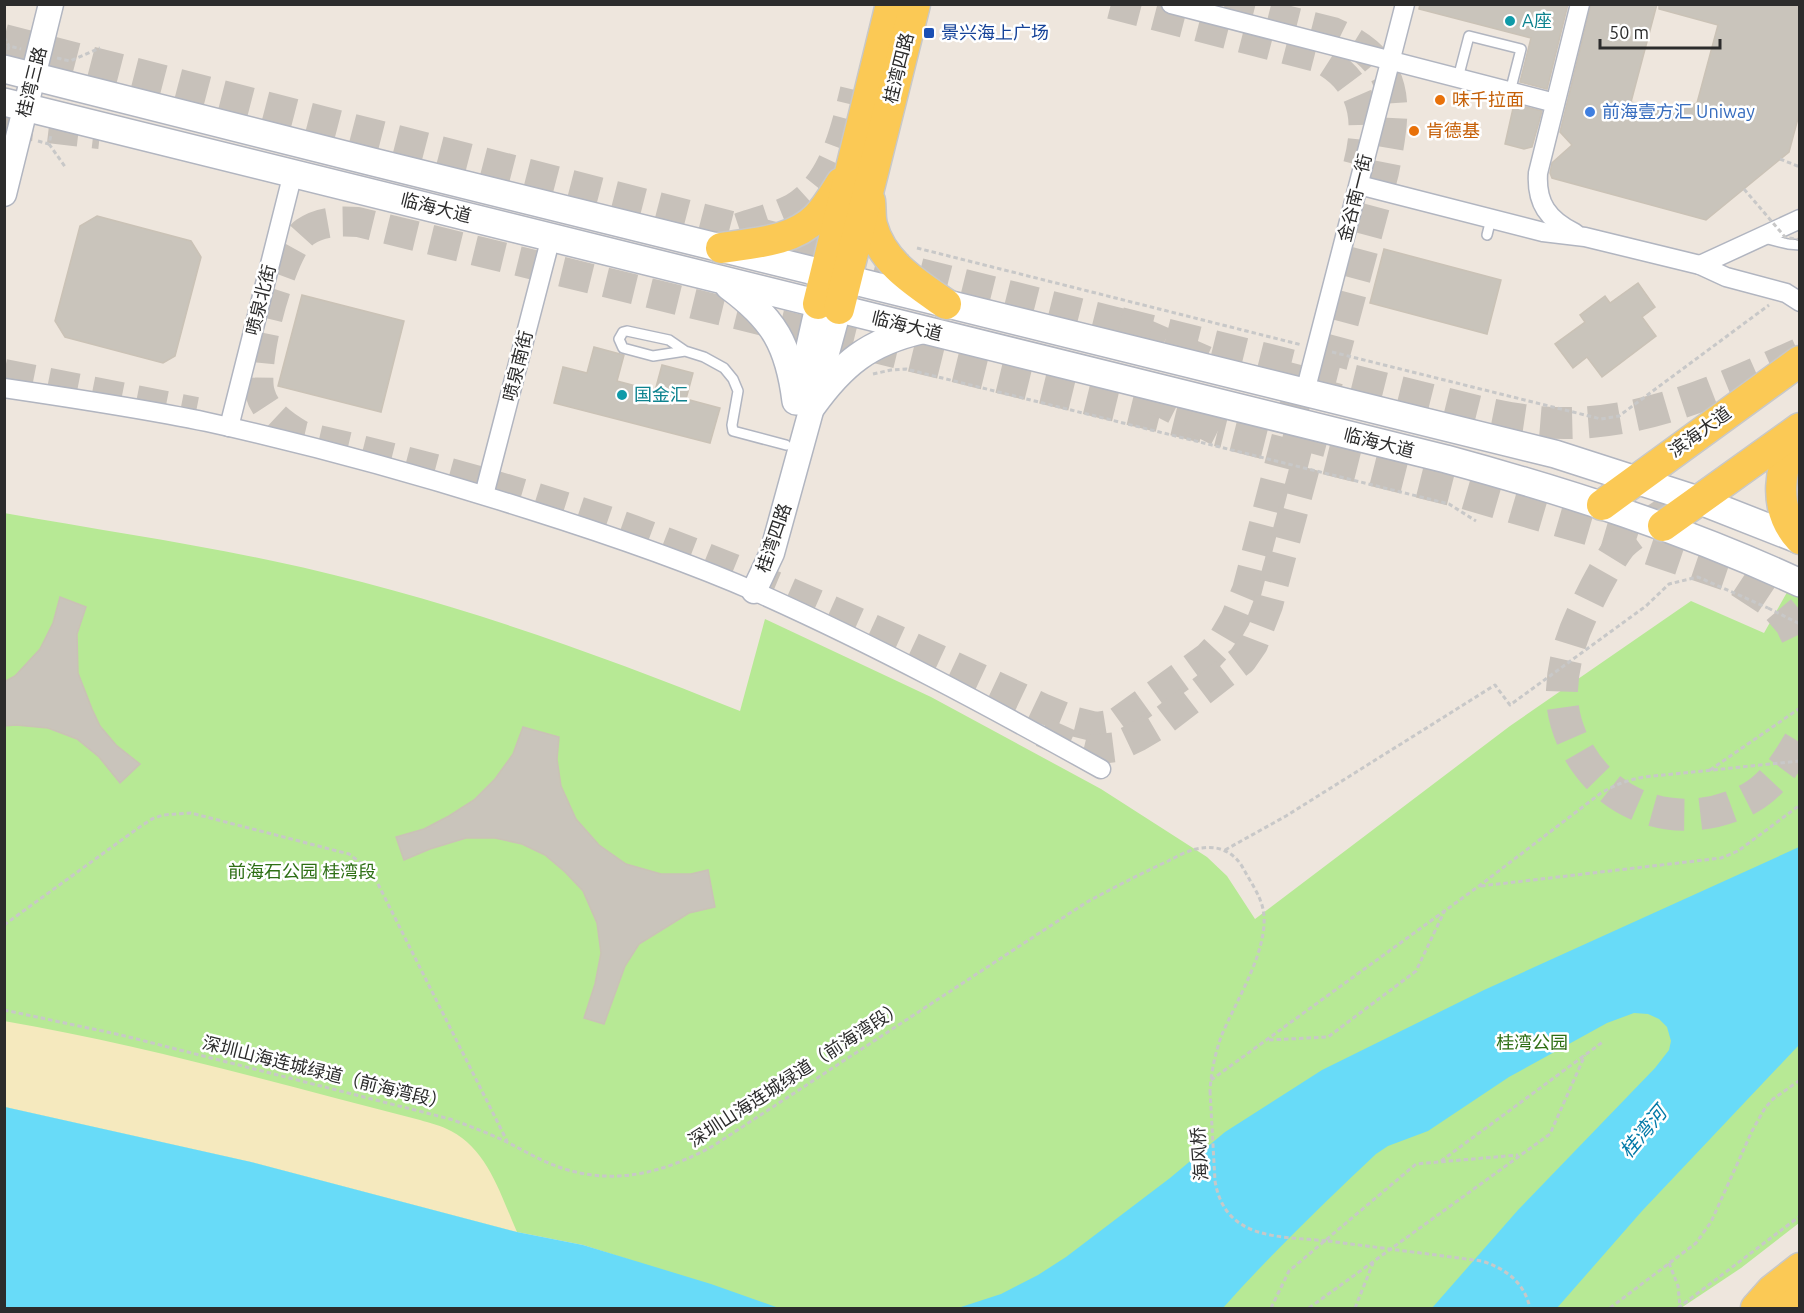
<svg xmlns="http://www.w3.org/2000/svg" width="1804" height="1313" font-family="Ubuntu,'Noto Sans SC',sans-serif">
	<rect width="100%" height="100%" fill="#eee6dd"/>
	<path fill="#b7e995" d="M4,513c90,16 180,29 269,48 161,34 316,89 467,150l25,-92 166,78 170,92 106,68 20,19 28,43 255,-193 181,-125 73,32 35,-62v652l-58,45 -60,40h-914l-102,-37 -82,-26 -66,-13 -266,-70 -246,-55z"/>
	<path fill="#f5e9be" d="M4,1021c141,24 278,64 416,99 10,3 22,6 31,11 37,19 50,65 66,101l-266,-70 -246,-55z"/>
	<g fill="#68dbf8">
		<path d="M1799,847v198l-157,166 -85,97h-125l86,-98 137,-142 14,-18 2,-9 -4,-14 -8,-8 -11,-5 -14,-1 -27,10 -98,54 -81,54 -40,15 -12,8c-53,50 -105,100 -153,154h-265l43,-14 37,-19 28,-18 104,-79 55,-46 97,-62 162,-80z"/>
		<polygon points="5,1107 251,1162 517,1232 583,1245 711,1284 779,1308 5,1308"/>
	</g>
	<g fill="#c9c4bb" stroke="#cac2b6" stroke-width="1.5">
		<polygon points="1420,4 1568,4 1547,89 1520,82 1531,38 1419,9"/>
		<polygon points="1591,4 1657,4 1631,102 1674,114 1697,103 1718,25 1659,9 1659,4 1800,4 1800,111 1789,152 1706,220 1552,178 1550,173 1552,163 1572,145 1560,132"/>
		<polygon points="1514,104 1542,111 1532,147 1524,149 1505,144"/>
		<polygon points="97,216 191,241 201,257 175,356 163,363 65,337 55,321 80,226"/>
		<polygon points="1384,249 1501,280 1487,334 1370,303"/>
		<polygon points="1638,283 1655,307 1642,317 1656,336 1602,377 1587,357 1573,368 1555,344 1585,322 1580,315 1605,296 1610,303"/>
		<polygon points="302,295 404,321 381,412 278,386"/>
		<polygon points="594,347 624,355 617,381 655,391 662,365 693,373 686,399 720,408 710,443 554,403 563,367 587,373"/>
		<polygon points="60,597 86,607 77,634 78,673 92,709 100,726 116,745 140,764 120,783 99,757 77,739 48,728 16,725 4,726 4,682 15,676 40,649 53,623"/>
		<polygon points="523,727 559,737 557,759 561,786 576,819 599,845 626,864 661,874 691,874 708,870 715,907 689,913 639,944 625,966 604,1024 584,1018 595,984 601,953 597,923 583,891 565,872 545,855 522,844 495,838 466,838 430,849 404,860 396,837 424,829 449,816 474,800 495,779 513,754"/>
	</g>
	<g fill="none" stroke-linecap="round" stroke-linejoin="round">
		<g stroke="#c7c1ba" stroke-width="30" stroke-dasharray="30 15" stroke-linecap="butt">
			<path d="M1111,4l209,54c45,24 50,62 38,107"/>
			<polyline points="4,39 739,228 1120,323 1206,361"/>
			<polyline points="4,123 100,134"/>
			<path d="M739,228c18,-6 37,-11 53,-19 41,-23 53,-77 63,-119"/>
			<polyline points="4,374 196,412"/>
			<path d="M275,430c120,27 241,58 358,100 140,51 276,115 411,179l32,13 20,5 19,-3 93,-67 13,-14 14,-24 12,-29 58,-224"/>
			<path d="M300,435c-17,-10 -35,-23 -40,-42 -9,-29 21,-144 45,-161 16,-11 34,-11 53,-10l866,211"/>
			<path d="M1042,732l29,13 21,5 24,-3 21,-10 22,-13 83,-64 11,-16 15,-39 116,-433c13,-66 20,-109 -51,-140l-111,-28"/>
		</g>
		<g stroke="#c7c1ba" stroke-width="32" stroke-dasharray="32 16" stroke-linecap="butt">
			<path d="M1120,323l360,89c20,4 39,8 59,10 95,8 176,-30 260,-68"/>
			<polyline points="1147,394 1224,433 1464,493 1608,535 1733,577 1774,604 1791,624 1800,643"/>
			<path d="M1673,508c-14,10 -42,26 -52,37 -10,12 -27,44 -34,59 -14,27 -24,56 -25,86 -1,19 5,40 14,57 34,65 110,86 174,51 23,-13 37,-36 50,-58"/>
		</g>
		<g stroke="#b1b5c0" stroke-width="12">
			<g id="service">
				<polyline points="1458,78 1469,36 1521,49 1510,92"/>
				<polyline points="1487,235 1491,219"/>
				<polyline points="1764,238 1788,244 1800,245"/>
				<polyline points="685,351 653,356 623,348 619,339 623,332 627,331 669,340 685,351 704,357 724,368 733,379 738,391 732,425 733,431 786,445"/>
			</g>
		</g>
		<g stroke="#b1b5c0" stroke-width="21">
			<g id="minor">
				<polyline points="1171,4 1555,103"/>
				<polyline points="1359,185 1543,232 1585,237 1700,265 1726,277 1786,293 1800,302"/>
				<path d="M1575,233c-27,-13 -39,-30 -37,-60l42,-169"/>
				<polyline points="1700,265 1800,219"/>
				<path d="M4,388c68,10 136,20 203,34 109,24 217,54 323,88 76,24 153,50 226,82 119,53 232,114 345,177"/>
				<polyline points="1305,392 1405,4"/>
				<polyline points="229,427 293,173"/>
				<polyline points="484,495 551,237"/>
			</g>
		</g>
		<g stroke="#b1b5c0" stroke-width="27">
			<g id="tertiary">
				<polyline points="4,194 51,4"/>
				<polyline points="797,398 818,304"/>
				<polyline points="754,591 772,553 839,309"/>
			</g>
		</g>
		<g stroke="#b1b5c0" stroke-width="30">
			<g id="secondary">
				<polyline points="4,69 373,162 1555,454 1698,500 1800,540"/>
				<path d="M4,102l1442,357c121,33 240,71 354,124"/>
				<path d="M729,286c45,33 60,59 67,115"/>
				<path d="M812,406c30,-42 57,-64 109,-76"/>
			</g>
		</g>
		<g stroke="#c8c8c8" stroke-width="33">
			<g id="primary">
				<path d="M870,201c1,8 0,16 2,24 10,38 44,58 74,79"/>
				<path d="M721,248c33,-5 71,-6 96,-31 10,-10 17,-23 24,-34"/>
				<polyline points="818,304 891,4"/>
				<polyline points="839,309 915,4"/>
				<path d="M1800,432c-22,32 -28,77 0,107"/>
				<polyline points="1602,505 1800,361"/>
				<polyline points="1663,526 1800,428"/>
				<polyline points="1756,1308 1772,1290 1800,1268"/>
				<polyline points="1788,1308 1800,1300"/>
			</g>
		</g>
		<g stroke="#c8c8c8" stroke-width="3" stroke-dasharray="4.5 3" stroke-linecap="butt">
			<polyline points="4,37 9,46"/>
			<polyline points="8,50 9,46 21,49"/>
			<polyline points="57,58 70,61 100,48"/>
			<polyline points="38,141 49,144 51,135"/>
			<polyline points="49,144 66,168"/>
			<polyline points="1780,159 1800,167"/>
			<polyline points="917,248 1302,345"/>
			<polyline points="1332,352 1601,419 1619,416 1769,305"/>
			<polyline points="873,374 891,370 906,369 1449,504 1476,521"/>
			<polyline points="1710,770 1800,708"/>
			<polyline points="1225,850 1286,816 1495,685 1510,705 1646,606 1669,584 1698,577 1768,608"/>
			<polyline points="1481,886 1721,858 1738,851 1800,805"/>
			<polyline points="4,925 141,826 152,819 163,815 191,813 349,854 369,869 377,882 507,1141"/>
			<path d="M4,1010l117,25 329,84c20,7 40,15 59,24 19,10 38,21 59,27 52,15 99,1 145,-24l374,-244c26,-14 53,-28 81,-41 10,-5 22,-12 34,-13 17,-3 33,5 41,20 7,13 17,27 20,41 8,38 -28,93 -42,128 -6,17 -10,36 -11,54"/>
			<polyline points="1269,1040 1328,1037 1416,971 1445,910"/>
			<path d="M1211,1080l268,-194 122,-93c14,-8 26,-13 43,-16l156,-16"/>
			<polyline points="1441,1161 1604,1041"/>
			<path d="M1328,1241l154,20c24,8 42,21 48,47"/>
			<polyline points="1669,1263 1678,1286 1680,1307"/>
			<polyline points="1271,1308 1289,1271 1416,1164 1518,1155"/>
			<polyline points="1309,1308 1550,1134 1585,1055"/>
			<polyline points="1355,1308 1373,1263"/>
			<polyline points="1610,1308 1696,1243 1711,1222 1752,1131 1765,1108 1773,1099 1800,1080"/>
			<polyline points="1678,1308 1800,1216"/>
		</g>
		<use href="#service" stroke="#fff" stroke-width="9"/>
		<use href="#minor" stroke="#fff" stroke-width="18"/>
		<use href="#tertiary" stroke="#fff" stroke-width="24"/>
		<use href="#secondary" stroke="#fff" stroke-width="27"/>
		<use href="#primary" stroke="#fbc955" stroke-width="30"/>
		<g stroke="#c8c8c8" stroke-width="3" stroke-dasharray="4.5 3" stroke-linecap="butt">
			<polyline points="1744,189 1785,237 1800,240"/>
			<polyline points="1768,608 1800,624"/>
			<path d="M1210,1091l5,90c10,60 65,55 113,60"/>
		</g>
	</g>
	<g fill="#0f9aa8" stroke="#fff" stroke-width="2">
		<circle cx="1510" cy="21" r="6"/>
		<circle cx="622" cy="395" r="6"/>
	</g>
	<rect fill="#1a4fb4" stroke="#fff" stroke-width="2" x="923" y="27" width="12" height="12" rx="3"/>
	<g fill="#e8710a" stroke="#fff" stroke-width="2">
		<circle cx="1440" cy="100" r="6"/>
		<circle cx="1414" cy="131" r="6"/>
	</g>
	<circle fill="#3f7fe0" stroke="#fff" stroke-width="2" cx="1590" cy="112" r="6"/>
	<g text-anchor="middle" stroke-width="5" stroke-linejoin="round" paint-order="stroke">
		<g font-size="18" fill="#0d838f" stroke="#fff" text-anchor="start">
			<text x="1522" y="27">A座</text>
			<text x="634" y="401">国金汇</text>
		</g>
		<g font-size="18" fill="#164399" stroke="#fff" text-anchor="start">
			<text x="941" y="39">景兴海上广场</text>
		</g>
		<g font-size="18" fill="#2c2c2c" stroke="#fff">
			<text transform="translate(899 68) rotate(-76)" y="6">桂湾四路</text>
			<text transform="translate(32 82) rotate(-76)" y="6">桂湾三路</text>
			<text transform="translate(1355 198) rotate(-76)" y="6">金谷南一街</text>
			<text transform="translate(436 208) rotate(14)" y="6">临海大道</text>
			<text transform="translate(261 300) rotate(-76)" y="6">喷泉北街</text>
			<text transform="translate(907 326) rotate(14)" y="6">临海大道</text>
			<text transform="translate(518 366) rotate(-76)" y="6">喷泉南街</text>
			<text transform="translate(1700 432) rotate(-36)" y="6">滨海大道</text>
			<text transform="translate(1379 443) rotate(14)" y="6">临海大道</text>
			<text transform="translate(774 538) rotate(-71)" y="6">桂湾四路</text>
			<text transform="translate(325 1073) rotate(14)" y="6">深圳山海连城绿道（前海湾段）</text>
			<text transform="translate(796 1074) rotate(-33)" y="6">深圳山海连城绿道（前海湾段）</text>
			<text transform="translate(1200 1154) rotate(-94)" y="6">海风桥</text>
		</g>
		<g font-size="18" fill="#c56008" stroke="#fff" text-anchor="start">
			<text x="1452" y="106">味千拉面</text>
			<text x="1426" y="137">肯德基</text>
		</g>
		<g font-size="18" fill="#366cbe" stroke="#fff" text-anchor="start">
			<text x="1602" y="118">前海壹方汇 Uniway</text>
		</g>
		<g font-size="18" fill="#2e6f15" stroke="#fff">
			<text x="302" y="878">前海石公园 桂湾段</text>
			<text x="1532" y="1049">桂湾公园</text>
		</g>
		<g font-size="20" font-style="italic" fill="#037aa8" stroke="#fff">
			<text transform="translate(1643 1132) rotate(-50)" y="7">桂湾河</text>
		</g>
	</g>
	<rect width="1804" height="1313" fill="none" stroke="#2c2c2c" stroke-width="12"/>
	<path d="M1600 39v9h120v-9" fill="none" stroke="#2c2c2c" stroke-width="3"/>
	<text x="1609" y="39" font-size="18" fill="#2c2c2c" stroke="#ffffff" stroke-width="4.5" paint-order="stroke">50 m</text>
</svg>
